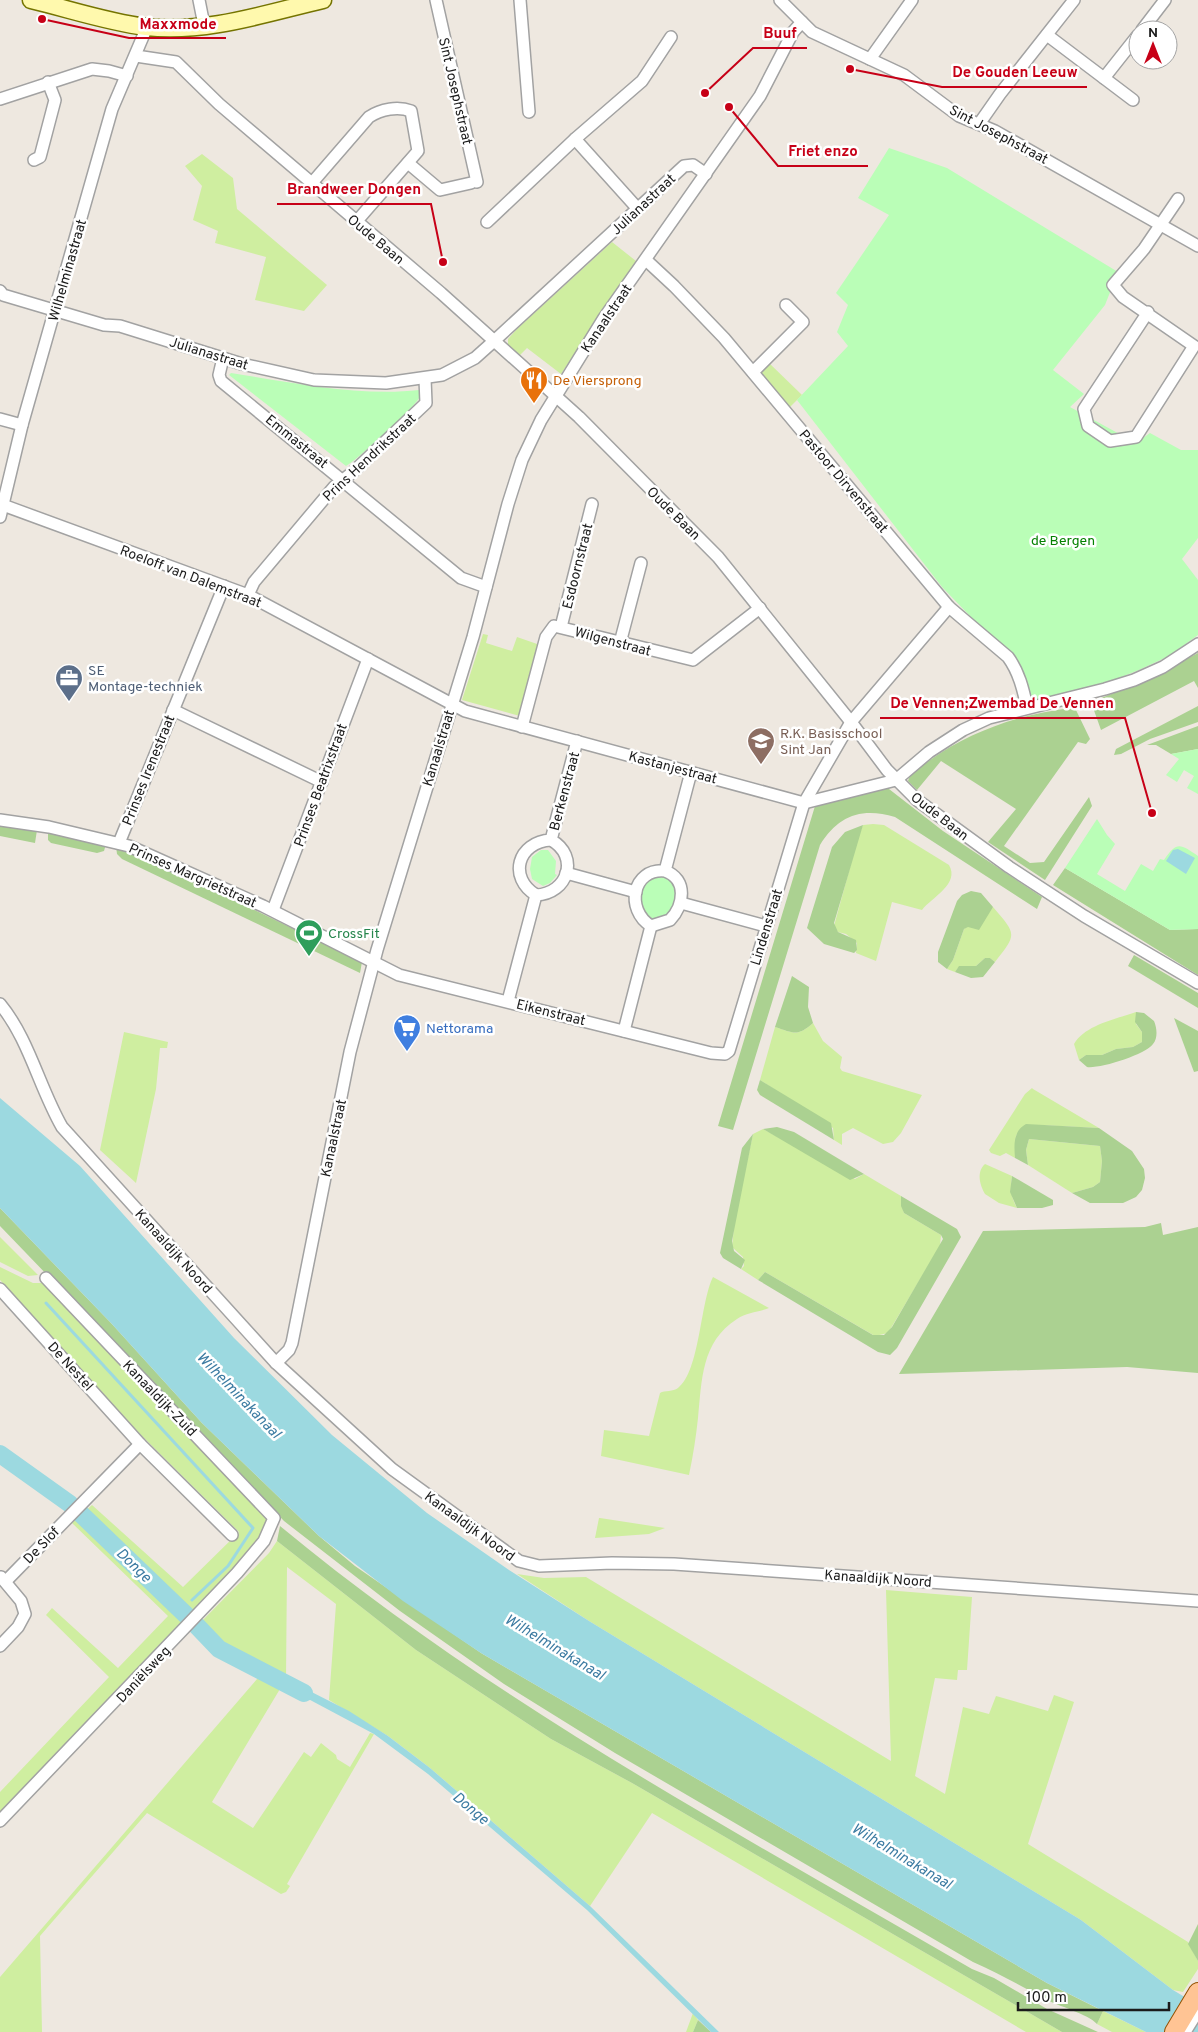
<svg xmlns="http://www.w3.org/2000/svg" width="1198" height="2032" font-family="Overpass,sans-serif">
	<rect width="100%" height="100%" fill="#eee8e0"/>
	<g fill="#cfeea0">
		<polygon points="202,154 233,178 237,209 327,285 304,311 255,300 266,257 215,243 218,231 193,220 202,186 185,166"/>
		<polygon points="612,242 636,261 561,374 527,348 520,355 508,345 508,339 517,329"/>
		<polygon points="767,361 802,395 790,407 758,370"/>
		<polygon points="483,634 488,635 486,643 512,651 517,637 540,645 520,716 462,700"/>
		<path d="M873,824l11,1 65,40c11,19 -17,32 -27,45l-30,-8 -16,59 -20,-8 1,-10 -11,-9 -8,-2 -4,-6 24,-88 5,-13z"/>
		<path d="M993,907c24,28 24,27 2,55l-5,-4h-5l-9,8 -18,2 -3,4 -8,-3 6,-9 11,-31z"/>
		<path d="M1136,1012v12l6,8v10l-9,5 -17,2 -14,6h-16l-7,5 -5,-16c11,-19 42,-25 62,-32z"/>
		<path d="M813,1023l10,18 19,16 -2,11 2,3 80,24 -21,38 -8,9 -10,2 -30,-16 -11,6v11l-8,-5 -1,-12 -73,-48 15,-53c19,6 22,10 38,-4z"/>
		<polygon points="124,1032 168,1042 167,1048 160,1048 156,1089 136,1183 100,1150"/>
		<polygon points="1032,1088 1033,1089 1099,1128 1039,1125 1016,1135 1015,1158 1006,1153 1000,1156 991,1153 989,1150 1025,1094"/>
		<polygon points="763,1129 855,1179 864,1174 901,1196 901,1203 904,1213 941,1235 940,1246 888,1333 875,1336 765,1272 758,1280 741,1269 744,1266 743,1257 732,1247 735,1217 753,1134"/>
		<polygon points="1029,1139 1100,1146 1102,1161 1100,1182 1093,1187 1072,1193 1028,1165 1026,1150"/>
		<path d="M985,1164l27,12c-2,13 -1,21 5,32l-18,-5 -14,-9c-5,-9 -9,-22 0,-30z"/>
		<polygon points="0,1237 38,1275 28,1276 0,1262"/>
		<polygon points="0,1267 33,1283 49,1283 271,1519 262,1541 0,1812 0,1792 109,1677 46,1615 52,1608 118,1668 168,1616 72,1523 92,1505 183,1587 239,1532 140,1434 0,1280"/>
		<path d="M713,1277l56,31c-10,4 -22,4 -32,11 -36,23 -35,61 -39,99 -2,19 -5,38 -9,57l-88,-19 3,-26 45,6 11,-43c5,-3 13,-1 18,-5 22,-17 22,-85 35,-111z"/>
		<polygon points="599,1518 600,1518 665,1528 649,1534 595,1538"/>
		<polygon points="277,1541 416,1650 551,1739 632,1783 1062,2032 1026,2032 652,1813 590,1906 430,1768 388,1736 329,1700 336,1604 287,1567 286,1679 212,1802 253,1828 304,1752 311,1757 321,1743 336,1755 337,1759 350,1767 370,1733 374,1734 287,1884 290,1886 286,1892 281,1894 147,1813 40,1936 42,2032 0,2032 0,1977 264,1671 215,1645 196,1627 269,1553"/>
		<polygon points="517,1574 544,1578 586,1577 891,1761 886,1590 972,1597 967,1670 958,1670 957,1680 935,1678 915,1776 945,1794 963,1707 989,1714 996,1696 1048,1711 1054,1695 1074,1702 1028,1844 1188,1942 1198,1961 1198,1969 1183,1992 1173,1990 1081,1920 589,1621"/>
		<polygon points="1103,2011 1146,2032 1112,2032 1097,2024"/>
		<polygon points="693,2013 698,2020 693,2032 686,2032"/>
	</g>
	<g fill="#abd191">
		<polygon points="1198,653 1198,688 1194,681 1101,730 1091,702 1147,680"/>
		<polygon points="1198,706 1198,722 1150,739 1121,754 1114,755 1116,749"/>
		<path d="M1071,708l5,2 14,29 -4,5 -8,-2 -74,104 26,17 14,-1 45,-65 3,9 -47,74 -57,-38 28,-33 -75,-48 -24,29 -9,-9c2,-9 15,-16 22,-21 41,-29 90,-46 141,-52z"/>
		<polygon points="1198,726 1198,749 1171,754 1156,745 1147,745"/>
		<path d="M886,788l3,1 54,42 99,66 -5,12 -142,-92c-34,-10 -57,-1 -75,28l-87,285 -15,-4 97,-320z"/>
		<polygon points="0,824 37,830 35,843 0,836"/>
		<polygon points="863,825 834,923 838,932 856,940 857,950 854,953 824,944 807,928 832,847 845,832"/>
		<polygon points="48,832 106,844 104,851 97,853 51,843 48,840"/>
		<polygon points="116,846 188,878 362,962 360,973 122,859 117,854"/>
		<polygon points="1065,868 1170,930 1198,929 1198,975 1053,885"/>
		<polygon points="971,891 981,893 993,907 979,930 968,927 964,929 953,960 947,969 938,962 938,952 957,901 962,895"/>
		<polygon points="1134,955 1198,993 1198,1008 1128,966"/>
		<polygon points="985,958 990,958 995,962 983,977 971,978 955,972 959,966 976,966"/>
		<path d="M792,976l17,11 -1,20 5,16c-16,14 -19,10 -38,4z"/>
		<path d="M1136,1012l8,1 10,8c3,7 4,17 -1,23 -8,11 -54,25 -66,23l-8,-7 7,-5h16l14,-6 17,-2 9,-5v-10l-7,-10z"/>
		<polygon points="1174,1018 1198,1031 1198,1071 1194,1072"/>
		<polygon points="760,1080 831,1123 834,1140 760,1095 757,1090"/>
		<path d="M1026,1124l73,4 33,23 12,18 1,9 -3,12 -6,7 -13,6h-33l-18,-10 21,-6 7,-5 2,-21 -2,-15 -71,-7 -3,11 2,15 -13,-7c-1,-13 -2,-27 11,-34z"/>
		<polygon points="777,1127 794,1132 864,1174 850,1180 763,1129"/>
		<polygon points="753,1134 732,1241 734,1251 745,1260 741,1269 723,1258 720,1253 742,1148"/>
		<polygon points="1012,1176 1053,1200 1053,1205 1042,1208 1017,1208 1010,1192"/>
		<polygon points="901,1196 957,1229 961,1237 897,1348 890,1355 878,1352 758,1280 765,1272 873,1335 884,1335 892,1327 943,1239 941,1235 904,1213 901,1206"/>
		<path d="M0,1208l111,115 91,100 117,113 36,30 126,87 566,330 56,28 -6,13c-9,-10 -39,-18 -52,-25 -24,-13 -47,-26 -72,-37l-358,-209 -111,-69 -104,-73 -116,-90 -284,-295z"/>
		<polygon points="1161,1223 1163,1235 1198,1227 1198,1373 1127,1367 899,1374 983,1231 1145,1227"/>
		<path d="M280,1526c212,176 455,305 692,443l22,9 53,31 51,23h-36l-430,-249 -81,-44 -135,-89 -139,-109z"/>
		<polygon points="1198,1924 1198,1961 1188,1944"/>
		<polygon points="698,2020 711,2032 693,2032"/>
	</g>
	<g fill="#bafeb7">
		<polygon points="889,148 947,168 1118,272 1105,305 1053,370 1084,394 1070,407 1136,443 1150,433 1181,450 1198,450 1198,538 1182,559 1198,580 1198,635 1169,656 1139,670 1104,684 1029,702 1023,671 942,587 797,400 848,346 837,332 848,305 836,293 889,215 858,198"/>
		<path d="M231,373c58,9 130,24 188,17 1,4 2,4 0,8 -3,8 -65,65 -73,68l-117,-91z"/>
		<polygon points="1198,749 1198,794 1187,788 1194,776 1184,770 1177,782 1166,775 1179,759 1171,754"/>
		<path d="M1097,819l10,16 8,9 -18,30 28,17 16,-27 12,7 7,-12 4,1c13,-19 16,-16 34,-4v73l-28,1 -105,-62z"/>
		<polygon points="541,850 548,850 556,861 555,874 557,875 550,883 543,886 532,879 530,869 532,857"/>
		<polygon points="656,875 672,879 678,892 670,916 652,920 640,908 638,900 646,881"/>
	</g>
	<g fill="#9cd9e0">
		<polygon points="1178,849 1195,858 1186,874 1166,861 1173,850"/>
		<polygon points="0,1098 80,1166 234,1338 332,1435 427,1513 509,1570 589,1621 1081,1920 1173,1990 1198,2005 1198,2032 1146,2032 1047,1983 481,1653 403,1601 319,1536 202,1423 111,1323 0,1208"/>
		<polygon points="286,1679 349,1711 388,1736 430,1768 590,1906 719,2032 711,2032 587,1910 428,1774 374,1734 282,1685"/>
	</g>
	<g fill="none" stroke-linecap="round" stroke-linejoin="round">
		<polyline stroke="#9cd9e0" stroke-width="3" points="46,1303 253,1528 228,1566 192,1600"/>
		<g stroke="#9cd9e0" stroke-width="18">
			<polyline points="0,1454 70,1504"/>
			<polyline points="81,1514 186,1615"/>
			<polyline points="197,1626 219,1649 304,1693"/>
		</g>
		<g stroke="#a2a2a2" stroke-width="14">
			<g id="street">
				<polyline points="199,0 204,25"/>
				<polyline points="436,0 477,182"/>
				<polyline points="520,0 529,112"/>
				<polyline points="780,0 812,32 904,75 959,116 995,131 1198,246"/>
				<polyline points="1142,30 1165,0"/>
				<polyline points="1047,35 1133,100"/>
				<polyline points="136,56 176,62 219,104 441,293 579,417 718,557 851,722 887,770 917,800 1009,867 1084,916 1198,983"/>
				<polyline points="870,59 912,0"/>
				<polyline points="1104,78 1138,35"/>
				<polyline points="0,99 92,69 109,71 127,76"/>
				<polyline points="979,124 1000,94 1074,0"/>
				<polyline points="575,139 638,209"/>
				<polyline points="34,160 40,157 55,100 48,82"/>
				<polyline points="408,163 440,190 471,183"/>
				<path d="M311,184l58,-67c12,-8 29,-11 42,-6l7,40 -62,71"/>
				<polyline points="487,222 575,139 642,81 671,37"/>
				<path d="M646,260l28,26 50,52 225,269 59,50c11,15 15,32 19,50"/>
				<polyline points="0,291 3,295 104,325 120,326 242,364 314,380 386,383 442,375 475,358 494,341 684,166 693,165 706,174"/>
				<polyline points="1148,312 1084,409 1088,426 1110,441 1136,437 1194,346 1123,297 1113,285 1144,249 1178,199"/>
				<polyline points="223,358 219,375 221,381 461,578 486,587"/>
				<polyline points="753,372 803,322 786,305"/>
				<polyline points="0,419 22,425"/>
				<polyline points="0,504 248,595 465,711 804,803 896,780 929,752 963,730 989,718 1105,689 1134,680 1163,667 1198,644"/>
				<polyline points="0,517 22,425 112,109 147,27"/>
				<polyline points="248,595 254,582 334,487 353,472 426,403 425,379"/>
				<polyline points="561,627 592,504"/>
				<polyline points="620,643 641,563"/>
				<polyline points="173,710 322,782"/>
				<polyline points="522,727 546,637 554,626 693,660 760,608"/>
				<polyline points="0,820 49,827 129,846 263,906 399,975 711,1053 725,1054 729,1051 804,803 851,722 949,607"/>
				<path d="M551,840c29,16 17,54 -15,55 -28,-17 -19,-53 15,-55l26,-99"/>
				<polyline points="119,843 224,586"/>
				<path d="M665,871c23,8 19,35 5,49l-19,6c-26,-16 -19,-58 14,-55l26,-99"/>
				<polyline points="566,873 636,892"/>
				<polyline points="681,903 766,926"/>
				<polyline points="273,910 368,659"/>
				<polyline points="508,1001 536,895"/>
				<path d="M0,1004c29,35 39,83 62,123l214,236 116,106 127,92 20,5 73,-3 62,1 524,37"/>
				<polyline points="624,1031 651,926"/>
				<polyline points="0,1289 140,1444 232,1535"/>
				<polyline points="276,1363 289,1350 292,1343 350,1052 377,950 473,637 508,504 522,460 541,420 604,318 760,96 793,32 802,22"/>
				<polyline points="6,1581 140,1444"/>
				<polyline points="0,1646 18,1627 25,1614 21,1601 1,1577"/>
				<polyline points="0,1821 237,1573 264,1541 274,1518 46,1278"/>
				<polyline points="1185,2032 1198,2011"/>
			</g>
		</g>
		<g stroke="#757400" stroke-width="19">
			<path id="secondary" d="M31,0c38,9 76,22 115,27 59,7 121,-14 177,-27"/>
		</g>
		<g stroke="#935100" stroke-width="20">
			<polyline id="primary" points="1174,2032 1198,1992"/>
		</g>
		<use href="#street" stroke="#fff" stroke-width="11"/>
		<use href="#secondary" stroke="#fff9ad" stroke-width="16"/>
		<use href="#primary" stroke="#ffc494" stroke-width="18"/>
	</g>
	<defs>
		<g id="restaurant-pin" transform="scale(1.4375)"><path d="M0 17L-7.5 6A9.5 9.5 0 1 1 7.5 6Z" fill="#e8710a" stroke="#fff"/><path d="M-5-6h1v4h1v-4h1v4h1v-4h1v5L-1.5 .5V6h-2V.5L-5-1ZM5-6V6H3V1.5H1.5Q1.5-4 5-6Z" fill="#fff"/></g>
		<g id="office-pin" transform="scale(1.4375)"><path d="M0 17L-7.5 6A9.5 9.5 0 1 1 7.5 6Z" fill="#5c6f8a" stroke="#fff"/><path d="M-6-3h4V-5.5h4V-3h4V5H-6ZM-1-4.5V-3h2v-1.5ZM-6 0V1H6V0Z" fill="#fff"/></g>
		<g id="school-pin" transform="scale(1.4375)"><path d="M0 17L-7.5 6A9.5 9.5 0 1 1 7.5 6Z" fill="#8d6e63" stroke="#fff"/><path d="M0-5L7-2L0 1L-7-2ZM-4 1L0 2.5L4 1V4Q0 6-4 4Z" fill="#fff"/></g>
		<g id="stadium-pin" transform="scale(1.4375)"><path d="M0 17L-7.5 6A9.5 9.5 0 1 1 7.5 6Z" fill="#2e9e5b" stroke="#fff"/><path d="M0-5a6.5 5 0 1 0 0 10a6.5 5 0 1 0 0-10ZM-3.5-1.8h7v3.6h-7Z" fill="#fff"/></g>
		<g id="supermarket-pin" transform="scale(1.4375)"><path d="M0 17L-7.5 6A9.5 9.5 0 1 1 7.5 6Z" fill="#3f7fe0" stroke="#fff"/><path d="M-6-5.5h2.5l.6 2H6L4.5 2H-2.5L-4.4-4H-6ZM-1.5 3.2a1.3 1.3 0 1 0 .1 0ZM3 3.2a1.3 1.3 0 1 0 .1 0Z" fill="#fff"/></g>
	</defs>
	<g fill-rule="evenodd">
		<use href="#restaurant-pin" x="534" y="380"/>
		<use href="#office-pin" x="69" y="678"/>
		<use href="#school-pin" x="761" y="741"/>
		<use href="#stadium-pin" x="309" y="933"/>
		<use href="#supermarket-pin" x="407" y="1028"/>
	</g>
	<g text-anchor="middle" stroke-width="5" stroke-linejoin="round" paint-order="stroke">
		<g font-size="14" fill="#1b1b1b" stroke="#fff">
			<text transform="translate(456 91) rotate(77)" y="5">Sint Josephstraat</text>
			<text transform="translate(999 134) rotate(28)" y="5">Sint Josephstraat</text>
			<text transform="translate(643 204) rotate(-43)" y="5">Julianastraat</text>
			<text transform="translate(376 239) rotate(40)" y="5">Oude Baan</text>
			<text transform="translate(67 270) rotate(-74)" y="5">Wilhelminastraat</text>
			<text transform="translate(606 318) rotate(-56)" y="5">Kanaalstraat</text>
			<text transform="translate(209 353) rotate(17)" y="5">Julianastraat</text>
			<text transform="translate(297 441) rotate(39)" y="5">Emmastraat</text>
			<text transform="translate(369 457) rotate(-43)" y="5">Prins Hendrikstraat</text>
			<text transform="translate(844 481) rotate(50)" y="5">Pastoor Dirvenstraat</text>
			<text transform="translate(674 513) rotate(45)" y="5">Oude Baan</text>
			<text transform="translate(577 566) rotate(-76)" y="5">Esdoornstraat</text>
			<text transform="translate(191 576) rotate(21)" y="5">Roeloff van Dalemstraat</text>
			<text transform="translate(613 641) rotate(15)" y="5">Wilgenstraat</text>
			<text transform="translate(438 748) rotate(-73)" y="5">Kanaalstraat</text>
			<text transform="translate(673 767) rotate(15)" y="5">Kastanjestraat</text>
			<text transform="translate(148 770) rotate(-68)" y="5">Prinses Irenestraat</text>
			<text transform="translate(320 785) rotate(-70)" y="5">Prinses Beatrixstraat</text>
			<text transform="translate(564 791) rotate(-75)" y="5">Berkenstraat</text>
			<text transform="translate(940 816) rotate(38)" y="5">Oude Baan</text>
			<text transform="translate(193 875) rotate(24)" y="5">Prinses Margrietstraat</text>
			<text transform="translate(766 927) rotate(-73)" y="5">Lindenstraat</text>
			<text transform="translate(551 1012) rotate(14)" y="5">Eikenstraat</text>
			<text transform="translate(333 1138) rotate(-78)" y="5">Kanaalstraat</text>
			<text transform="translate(174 1251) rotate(48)" y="5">Kanaaldijk Noord</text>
			<text transform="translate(71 1366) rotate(48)" y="5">De Nestel</text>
			<text transform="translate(160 1398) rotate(46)" y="5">Kanaaldijk-Zuid</text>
			<text transform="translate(470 1526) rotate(36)" y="5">Kanaaldijk Noord</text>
			<text transform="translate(41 1545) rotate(-46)" y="5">De Slof</text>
			<text transform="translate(878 1578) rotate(4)" y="5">Kanaaldijk Noord</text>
			<text transform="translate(143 1674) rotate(-47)" y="5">Daniëlsweg</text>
		</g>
		<g font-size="14" fill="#c56008" stroke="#fff" text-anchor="start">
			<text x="553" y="385">De Viersprong</text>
		</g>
		<g font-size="14" fill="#068102" stroke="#fff">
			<text x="1063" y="545">de Bergen</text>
		</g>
		<g font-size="14" fill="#4e5e75" stroke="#fff" text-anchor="start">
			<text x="88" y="675">SE<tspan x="88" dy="16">Montage-techniek</tspan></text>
		</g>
		<g font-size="14" fill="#785e54" stroke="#fff" text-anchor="start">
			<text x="780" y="738">R.K. Basisschool<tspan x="780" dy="16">Sint Jan</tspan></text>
		</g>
		<g font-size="14" fill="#27864d" stroke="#fff" text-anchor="start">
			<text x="328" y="938">CrossFit</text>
		</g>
		<g font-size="14" fill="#366cbe" stroke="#fff" text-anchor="start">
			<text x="426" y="1033">Nettorama</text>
		</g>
		<g font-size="15" font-style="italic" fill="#3c7ba2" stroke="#fff">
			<text transform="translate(239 1395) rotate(46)" y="5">Wilhelminakanaal</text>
			<text transform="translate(134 1565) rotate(44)" y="5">Donge</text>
			<text transform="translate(555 1647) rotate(31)" y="5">Wilhelminakanaal</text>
			<text transform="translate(471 1808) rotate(40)" y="5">Donge</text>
			<text transform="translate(902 1856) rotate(31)" y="5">Wilhelminakanaal</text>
		</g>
	</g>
	<path fill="none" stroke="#c70017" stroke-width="2" d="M42 19L129 38H226M705 93L753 48H807M850 69L942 87H1087M729 107L778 166H868M443 262L431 204H277M1152 813L1125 718H880"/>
	<g fill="#c70017" stroke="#fff" stroke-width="2">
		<circle cx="42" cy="19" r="5"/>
		<circle cx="705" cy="93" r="5"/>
		<circle cx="850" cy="69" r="5"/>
		<circle cx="729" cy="107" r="5"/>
		<circle cx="443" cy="262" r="5"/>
		<circle cx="1152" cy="813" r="5"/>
	</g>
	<g font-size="15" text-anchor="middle" font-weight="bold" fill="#c70017" stroke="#fff" stroke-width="5" stroke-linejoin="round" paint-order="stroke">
		<text x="178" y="29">Maxxmode</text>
		<text x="780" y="38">Buuf</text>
		<text x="1015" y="77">De Gouden Leeuw</text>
		<text x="823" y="156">Friet enzo</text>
		<text x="354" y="194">Brandweer Dongen</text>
		<text x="1002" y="708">De Vennen;Zwembad De Vennen</text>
	</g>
	<g transform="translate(1153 45)"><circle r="24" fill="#ffffff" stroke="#a4a4a4"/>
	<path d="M0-4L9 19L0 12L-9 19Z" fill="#c70017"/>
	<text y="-8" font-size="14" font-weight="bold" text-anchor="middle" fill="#1b1b1b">N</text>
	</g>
	<path d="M1018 2002v8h151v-8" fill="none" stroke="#1b1b1b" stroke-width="2.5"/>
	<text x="1026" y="2002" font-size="15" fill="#1b1b1b" stroke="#ffffff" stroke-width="4" paint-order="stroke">100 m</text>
</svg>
